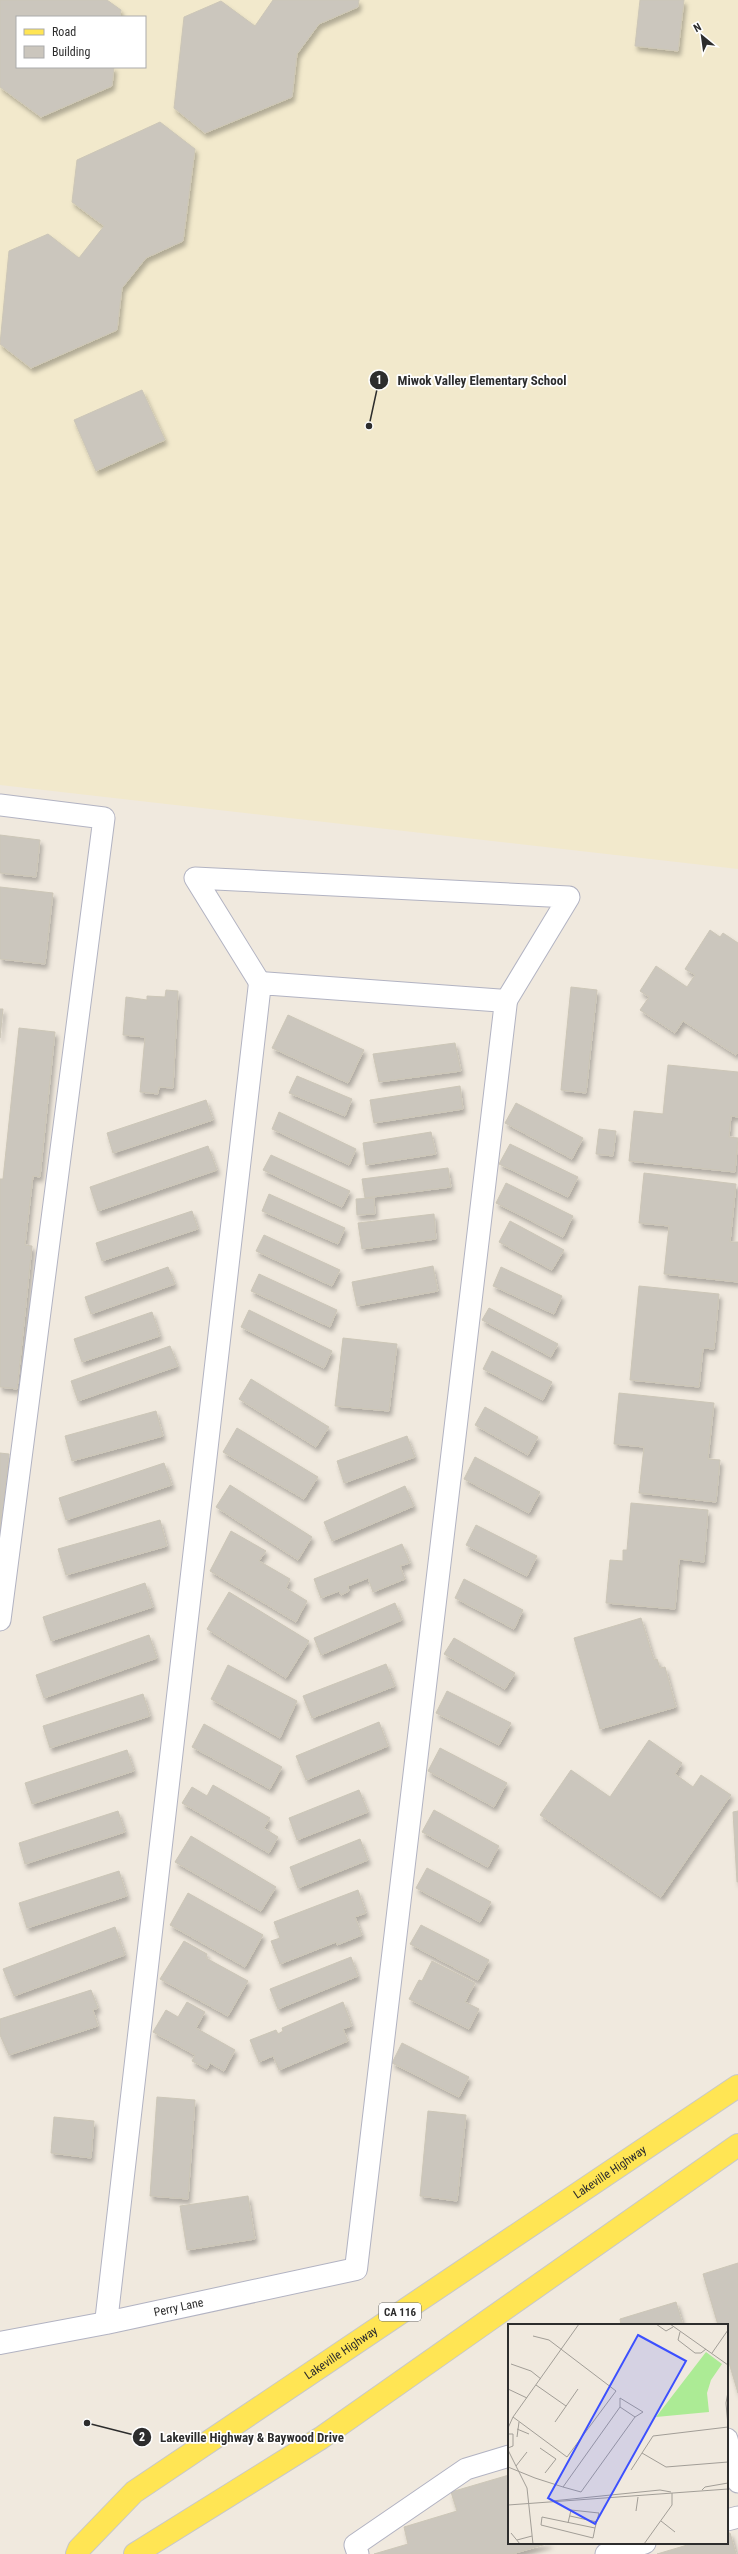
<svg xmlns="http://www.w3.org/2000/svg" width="738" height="2554" font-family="'Roboto Condensed',sans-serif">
	<defs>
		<filter id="shadow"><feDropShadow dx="2.5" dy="4.5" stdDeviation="2" flood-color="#0004"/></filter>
	</defs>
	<rect width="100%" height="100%" fill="#f0e9de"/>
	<path fill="#f2e9cc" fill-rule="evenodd" d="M0,0h738v869l-738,-84zM17,17h128v50h-128z"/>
	<g fill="#cbc6bd" stroke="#ccc6b7" filter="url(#shadow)">
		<polygon points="0,0 107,0 121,10 120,17 17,17 17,67 114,67 112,86 41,117 0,87"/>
		<polygon points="273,0 359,0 358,7 319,24 297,54 292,97 205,133 174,108 184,17 221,1 255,26"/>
		<polygon points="640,0 684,0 678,51 635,46"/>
		<polygon points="160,122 195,149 183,241 146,258 122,288 117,330 31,368 0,344 9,251 48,234 79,258 104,226 72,202 77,160"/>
		<polygon points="142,390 165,440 96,471 74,420"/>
		<polygon points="0,835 40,840 36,877 0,873"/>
		<polygon points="0,887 53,893 45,964 0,959"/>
		<polygon points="710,930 720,937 723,933 738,943 738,1052 736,1055 683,1021 675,1033 640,1010 649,997 640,991 656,966 687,987 695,975 685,969"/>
		<polygon points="571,987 597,990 586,1093 561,1090"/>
		<polygon points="166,990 178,991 173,1088 159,1087 158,1094 140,1092 145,1037 123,1035 126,997 147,1000 147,996 165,997"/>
		<polygon points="0,1009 3,1009 0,1038"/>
		<polygon points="288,1015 364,1050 348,1083 272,1048"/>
		<polygon points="19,1028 55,1032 40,1177 33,1176 25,1245 32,1246 17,1389 0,1387 0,1179 3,1179"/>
		<polygon points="455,1043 461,1071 379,1082 373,1054"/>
		<polygon points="668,1065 738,1072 738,1117 731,1116 729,1137 738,1138 735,1172 629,1161 634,1111 663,1114"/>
		<polygon points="297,1076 352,1099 345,1116 289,1093"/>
		<polygon points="460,1086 463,1109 374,1123 370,1100"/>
		<polygon points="206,1100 213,1120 113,1153 107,1133"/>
		<polygon points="516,1103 583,1138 572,1159 505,1123"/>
		<polygon points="279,1112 356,1149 349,1165 272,1129"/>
		<polygon points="599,1129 616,1131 613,1156 596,1154"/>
		<polygon points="431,1132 436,1154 366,1165 363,1143"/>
		<polygon points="510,1144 578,1177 568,1197 499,1164"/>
		<polygon points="208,1146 217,1170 98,1211 90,1187"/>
		<polygon points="271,1155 350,1191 342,1207 263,1170"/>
		<polygon points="448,1168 451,1187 365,1198 362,1179"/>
		<polygon points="644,1173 736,1184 730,1242 738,1242 738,1282 664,1274 669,1226 639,1223"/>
		<polygon points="506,1183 573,1216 563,1237 496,1203"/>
		<polygon points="269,1194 345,1228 338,1244 262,1211"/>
		<polygon points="374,1198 375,1214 357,1215 356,1199"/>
		<polygon points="192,1211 198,1229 102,1261 96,1243"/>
		<polygon points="434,1214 436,1239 362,1249 358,1223"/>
		<polygon points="510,1221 564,1250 552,1270 499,1242"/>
		<polygon points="264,1235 340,1270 332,1286 256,1251"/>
		<polygon points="433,1266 438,1291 357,1306 352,1282"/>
		<polygon points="168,1267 175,1284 91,1314 85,1297"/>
		<polygon points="501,1267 562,1296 554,1314 493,1286"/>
		<polygon points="259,1274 337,1310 330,1327 251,1291"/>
		<polygon points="639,1286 719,1294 714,1349 703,1348 699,1387 630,1380"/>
		<polygon points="489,1308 558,1344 551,1357 482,1320"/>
		<polygon points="249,1310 332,1351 324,1368 241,1327"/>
		<polygon points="152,1312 160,1336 82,1362 74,1339"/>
		<polygon points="343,1338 397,1344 389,1411 335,1406"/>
		<polygon points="170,1346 178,1366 78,1401 71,1381"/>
		<polygon points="492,1351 552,1382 543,1400 483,1369"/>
		<polygon points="251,1379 329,1427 316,1447 239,1399"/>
		<polygon points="619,1393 714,1403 708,1459 720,1460 716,1502 639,1493 644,1447 614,1444"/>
		<polygon points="485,1407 538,1437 528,1455 475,1425"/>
		<polygon points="156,1411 163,1436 72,1461 65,1436"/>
		<polygon points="237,1428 318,1477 304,1499 223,1452"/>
		<polygon points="407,1436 415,1457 344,1483 337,1461"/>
		<polygon points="0,1453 9,1454 0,1530"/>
		<polygon points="475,1457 540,1492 529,1513 464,1479"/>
		<polygon points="164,1463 172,1485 66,1520 59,1498"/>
		<polygon points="230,1485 312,1537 298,1560 216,1507"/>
		<polygon points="405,1486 414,1506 332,1541 324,1522"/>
		<polygon points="631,1503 708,1510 704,1562 679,1559 675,1609 606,1603 610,1560 623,1561 623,1550 627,1550"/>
		<polygon points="160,1520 167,1546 66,1575 58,1549"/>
		<polygon points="476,1525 537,1556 527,1576 466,1545"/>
		<polygon points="231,1531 266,1551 259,1561 290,1579 286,1588 307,1601 296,1622 210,1571"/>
		<polygon points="402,1544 410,1563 400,1566 405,1579 373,1592 368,1578 348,1586 349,1591 341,1595 339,1591 321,1598 314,1579"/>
		<polygon points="464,1579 523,1610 514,1629 455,1598"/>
		<polygon points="145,1583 153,1607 51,1641 43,1617"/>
		<polygon points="229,1592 309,1641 286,1678 207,1629"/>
		<polygon points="395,1603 402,1620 321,1655 314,1638"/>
		<polygon points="641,1618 654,1660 657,1659 660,1668 665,1667 676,1707 600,1729 574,1638"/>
		<polygon points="149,1635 157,1658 44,1698 36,1675"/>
		<polygon points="454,1638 515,1673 505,1689 444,1654"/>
		<polygon points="386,1664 395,1686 312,1718 303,1696"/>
		<polygon points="228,1665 297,1701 280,1738 211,1699"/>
		<polygon points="447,1691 511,1723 499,1745 436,1713"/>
		<polygon points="143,1694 150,1716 50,1748 43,1726"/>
		<polygon points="379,1722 388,1746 306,1780 296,1756"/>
		<polygon points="204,1724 282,1767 270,1789 192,1747"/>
		<polygon points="649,1740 682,1763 675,1774 693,1787 701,1775 731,1795 661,1897 540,1815 571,1770 610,1797"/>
		<polygon points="440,1748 507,1783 494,1807 428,1771"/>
		<polygon points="127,1750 134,1771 32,1804 25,1783"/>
		<polygon points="213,1785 270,1818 264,1828 278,1837 269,1853 182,1803 192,1787 207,1796"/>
		<polygon points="359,1790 368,1812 297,1840 289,1818"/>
		<polygon points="434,1810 499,1846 488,1867 422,1832"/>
		<polygon points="118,1811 125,1832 25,1864 19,1843"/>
		<polygon points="738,1811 738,1882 737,1882 733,1812"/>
		<polygon points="191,1836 276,1887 261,1911 175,1862"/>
		<polygon points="360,1839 368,1860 298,1888 290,1867"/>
		<polygon points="427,1868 491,1902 480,1922 416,1888"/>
		<polygon points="119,1871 127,1896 27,1928 19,1903"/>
		<polygon points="358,1890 366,1913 355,1917 362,1935 337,1945 336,1942 280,1964 271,1941 280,1938 274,1922"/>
		<polygon points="188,1893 263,1935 245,1967 170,1925"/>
		<polygon points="421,1925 489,1960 478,1980 410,1944"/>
		<polygon points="115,1927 125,1955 14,1996 3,1969"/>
		<polygon points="184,1941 207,1954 206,1958 248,1981 228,2016 160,1979"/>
		<polygon points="351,1957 358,1976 278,2009 270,1989"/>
		<polygon points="432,1961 475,1983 465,2002 479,2009 469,2029 409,1999 419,1980 422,1981"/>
		<polygon points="91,1990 98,2008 93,2010 98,2026 9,2055 0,2035 0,2019"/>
		<polygon points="187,2002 205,2012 196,2028 235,2050 224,2071 210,2063 207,2069 192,2061 195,2055 153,2032 166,2010 178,2017"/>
		<polygon points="343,2002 352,2026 343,2029 348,2041 279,2070 273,2056 259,2062 250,2040 276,2030 278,2034 283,2031 282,2028"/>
		<polygon points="402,2043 469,2077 459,2097 392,2063"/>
		<polygon points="157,2097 195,2100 188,2199 150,2196"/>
		<polygon points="428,2111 466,2115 457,2201 420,2196"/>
		<polygon points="54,2117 94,2121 91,2158 51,2153"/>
		<polygon points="248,2196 255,2239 187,2250 180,2206"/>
		<polygon points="738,2263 738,2393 727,2356 727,2325 718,2325 703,2274"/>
		<polygon points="676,2302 683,2325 621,2325 620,2319"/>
		<polygon points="509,2475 509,2543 550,2543 512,2554 374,2554 408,2544 404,2527 457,2511 451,2492"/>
		<polygon points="727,2533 730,2533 736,2554 657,2554 694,2543 727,2543"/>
	</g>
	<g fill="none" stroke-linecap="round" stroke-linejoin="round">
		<g stroke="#b2b3c2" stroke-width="23">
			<g id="service">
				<polyline points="0,805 104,818 0,1620"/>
				<polyline points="260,983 195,878 569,897 506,1001"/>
				<polyline points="727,2439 738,2482"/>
				<polyline points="727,2520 738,2517"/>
				<polyline points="358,2554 355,2545 466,2469 509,2456"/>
				<polyline points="606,2554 645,2543"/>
			</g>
		</g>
		<g stroke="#b2b3c2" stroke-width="24">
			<g id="minor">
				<path id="s1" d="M0,2343l106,-20 250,-54 150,-1268 -246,-18 -154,1340"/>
			</g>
		</g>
		<g stroke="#c8c8c8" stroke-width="24">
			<g id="primary">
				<path id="s2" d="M77,2554l2,-5 55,-57 604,-406"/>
				<polyline points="135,2554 321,2438 738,2145"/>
			</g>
		</g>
		<use href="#service" stroke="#fff" stroke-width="21"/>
		<use href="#minor" stroke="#fff" stroke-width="22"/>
		<use href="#primary" stroke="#ffe554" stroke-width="22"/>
	</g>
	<g text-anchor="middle" stroke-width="3.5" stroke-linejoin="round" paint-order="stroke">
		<rect fill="#fff" stroke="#6c6c6c" stroke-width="1" x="379" y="2303" width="42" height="18" rx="3"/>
		<g font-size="11" font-weight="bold" fill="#2d2d2d">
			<text x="400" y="2316">CA 116</text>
		</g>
		<g font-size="12" fill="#2d2d2d" stroke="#fff">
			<text dy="4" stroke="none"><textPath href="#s2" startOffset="658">Lakeville Highway</textPath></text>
			<text dy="4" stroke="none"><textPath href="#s1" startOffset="182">Perry Lane</textPath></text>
			<text dy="4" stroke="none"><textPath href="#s2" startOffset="334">Lakeville Highway</textPath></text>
		</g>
	</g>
	<g transform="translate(508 2324)">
		<rect width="220" height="220" fill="#f0e9de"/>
		<path d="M198,28l16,12 -11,16 -4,13 2,19 -53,5z" fill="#aceb95"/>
		<path fill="none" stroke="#a29e97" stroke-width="1" d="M148,0l10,7 7,-4M162,0l58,41M172,8l-2,8 17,13h6l5,-4M204,29l16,-23M3,40l20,7 10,8M28,61l30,21M0,65l19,9M220,68l-2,11 2,23M112,83v-9l23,14 -8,5M5,93l54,40 49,-66 -67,-51 -16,-4M47,98l23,-33M0,104l5,-11 66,-93M9,105l12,5M0,110h5v12l-5,2M9,113l2,-15M32,124l16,11 -11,14M0,126l19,38 6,56M134,129l24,14 62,-5M8,142l11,-14M0,143l27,11 28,9 18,5 54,-75 -15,-10 -57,80M123,146l22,-34 75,-9M194,166l3,-3 23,-4M44,177l108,-11 11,2M0,181l220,-16M128,187l2,-14M62,192l27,6M34,193l53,11 -2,10 -52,-13zM153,197l14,11M60,199l3,-13 28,3 -4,15M3,209l9,11M9,216l15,-4M136,220l28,-39v-12"/>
		<path fill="#3c50ff" fill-opacity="0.15" stroke="#3c50ff" stroke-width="2" d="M130,11l48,26 -91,163 -47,-26z"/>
		<rect width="220" height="220" fill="none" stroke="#2d2d2d" stroke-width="2"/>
	</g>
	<path fill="none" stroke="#2d2d2d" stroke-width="1.5" d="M369 426L379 380M87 2423L142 2437"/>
	<g fill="#2d2d2d" stroke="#fff" stroke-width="1.5">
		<circle cx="369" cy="426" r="4"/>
		<circle cx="87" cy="2423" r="4"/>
		<circle cx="379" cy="380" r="10"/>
		<circle cx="142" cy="2437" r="10"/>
	</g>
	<g font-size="12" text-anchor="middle" font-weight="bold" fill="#fff">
		<text x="379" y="384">1</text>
		<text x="142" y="2441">2</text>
	</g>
	<g font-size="13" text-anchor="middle" font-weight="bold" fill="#2d2d2d" stroke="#fff" stroke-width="3.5" stroke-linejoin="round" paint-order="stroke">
		<text x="482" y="385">Miwok Valley Elementary School</text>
		<text x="252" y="2442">Lakeville Highway &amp; Baywood Drive</text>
	</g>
	<rect x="16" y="16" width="130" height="52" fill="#ffffff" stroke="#ababab"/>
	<rect x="24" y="29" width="20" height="6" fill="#ffe554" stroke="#ababab"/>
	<text x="52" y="36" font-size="12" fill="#2d2d2d">Road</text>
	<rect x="24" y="46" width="20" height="12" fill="#cbc6bd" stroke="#ababab"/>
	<text x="52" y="56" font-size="12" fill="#2d2d2d">Building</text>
	<g transform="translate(702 36) rotate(331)" stroke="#ffffff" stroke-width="3" paint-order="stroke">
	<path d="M0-3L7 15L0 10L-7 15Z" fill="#2d2d2d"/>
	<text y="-6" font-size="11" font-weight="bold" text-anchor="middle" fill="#2d2d2d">N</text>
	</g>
</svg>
